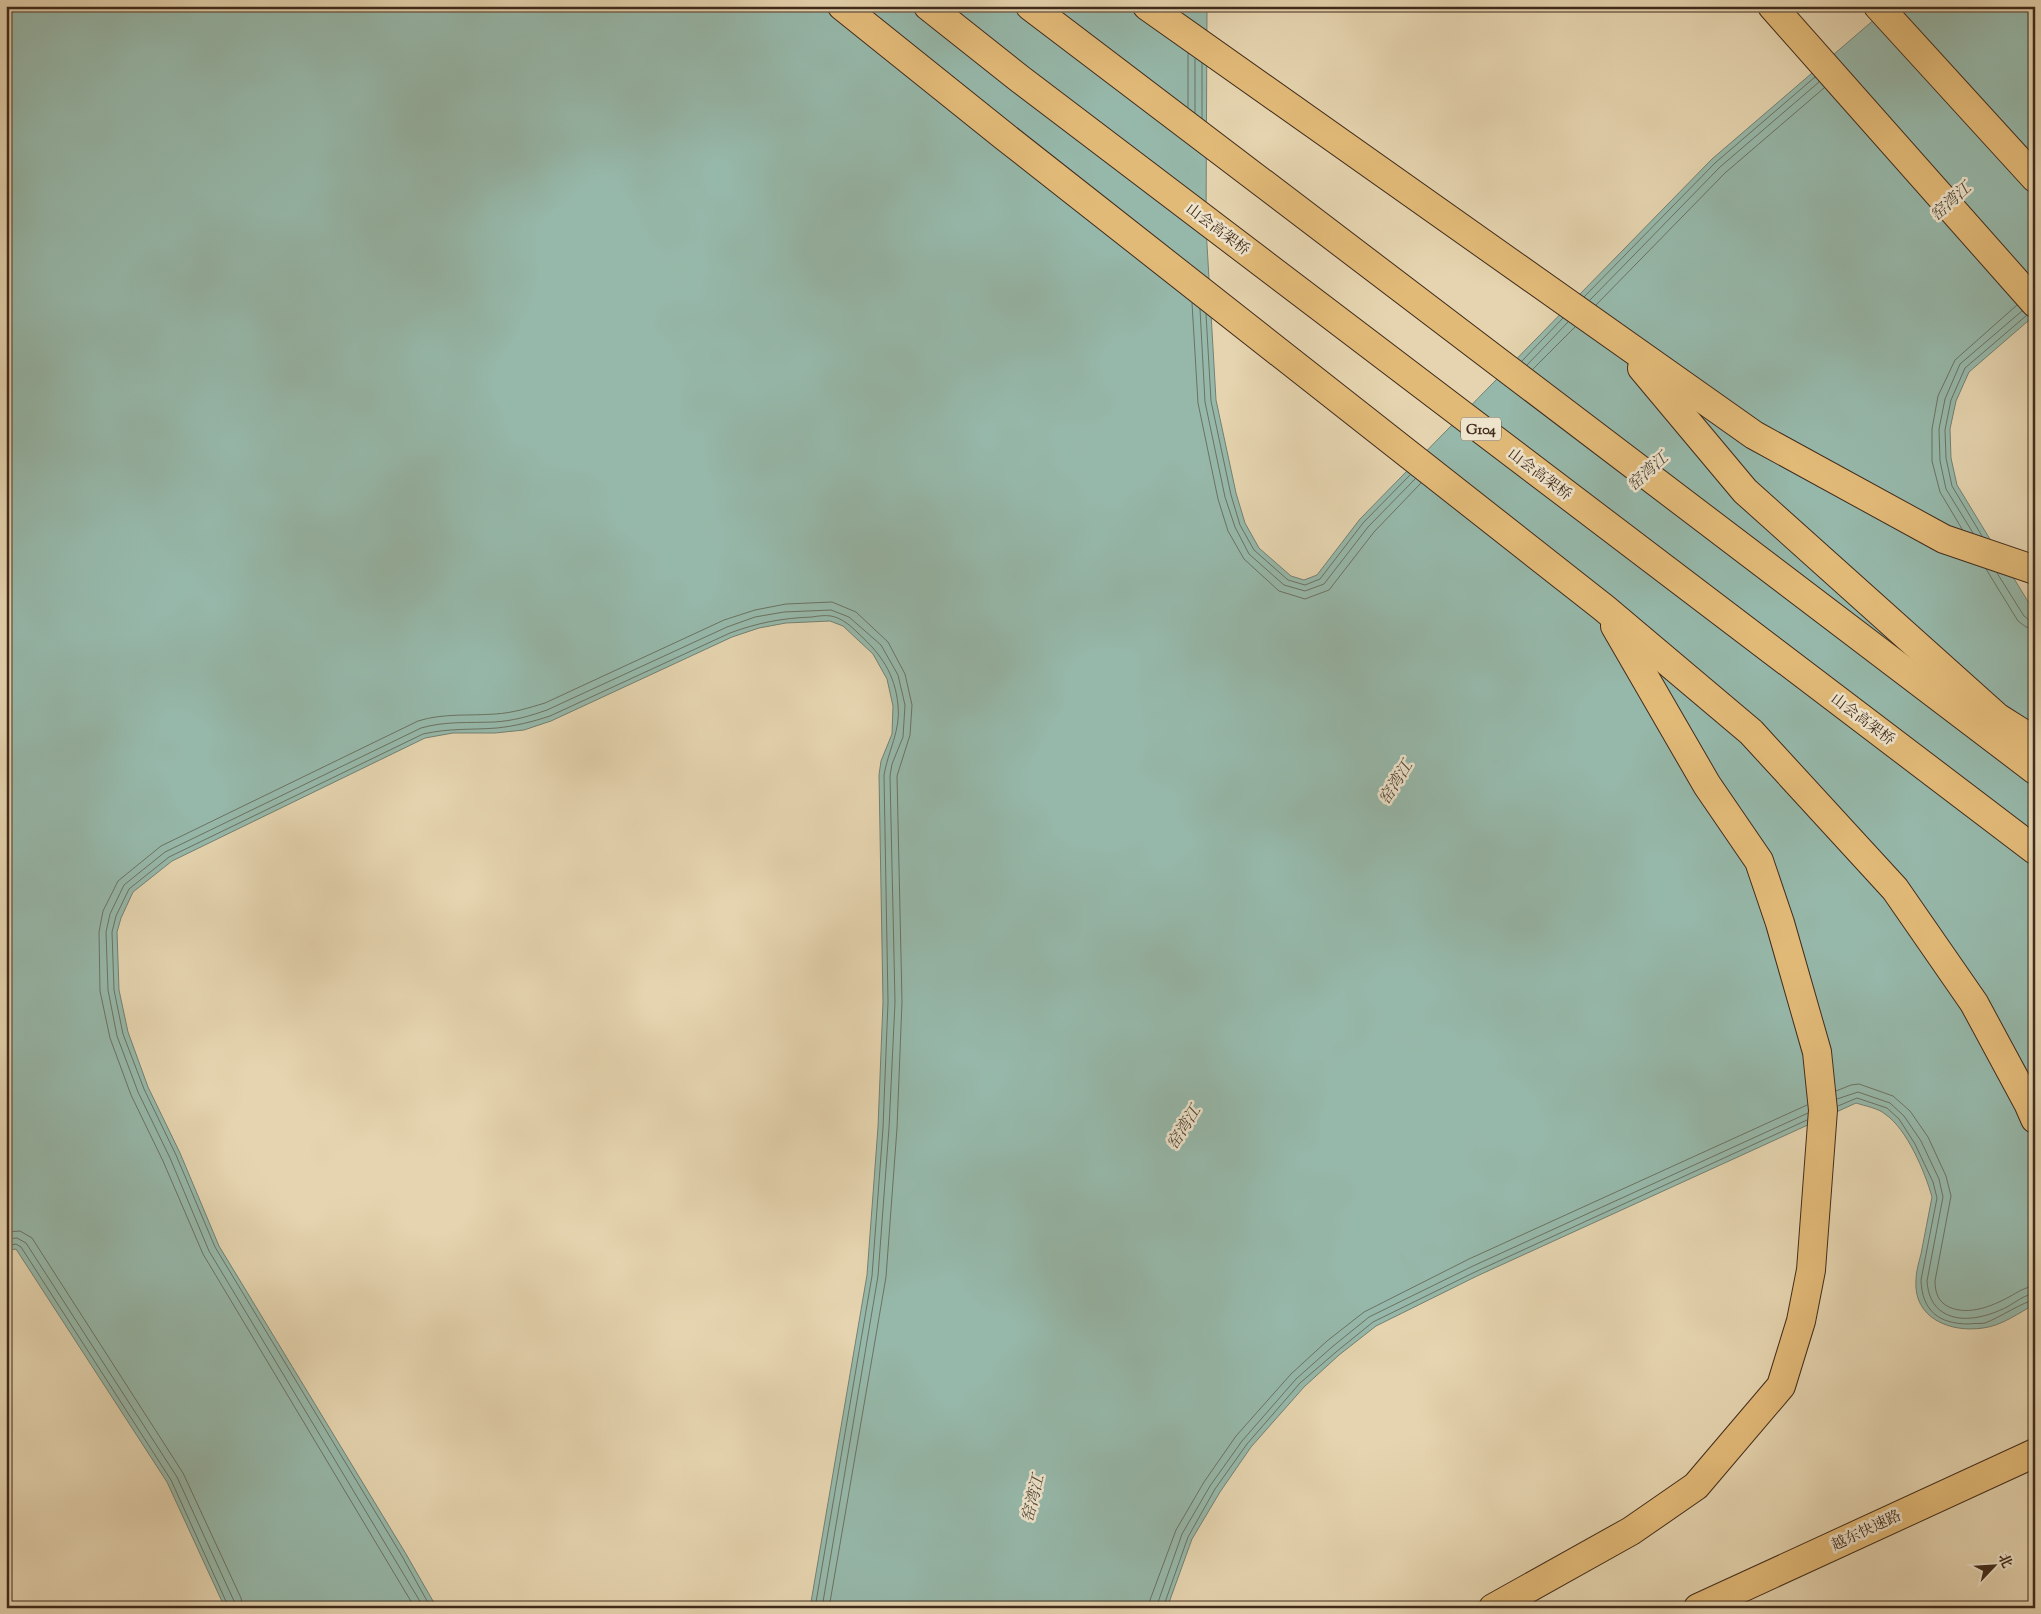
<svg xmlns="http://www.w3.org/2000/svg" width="2041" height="1614" font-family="'Sorts Mill Goudy','Noto Serif SC',serif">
	<rect width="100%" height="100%" fill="#e5d4af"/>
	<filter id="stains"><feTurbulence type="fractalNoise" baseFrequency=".004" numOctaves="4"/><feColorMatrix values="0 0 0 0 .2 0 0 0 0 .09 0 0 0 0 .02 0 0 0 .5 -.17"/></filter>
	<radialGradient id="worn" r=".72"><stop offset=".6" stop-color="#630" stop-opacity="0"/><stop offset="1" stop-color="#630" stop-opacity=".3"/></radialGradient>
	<path fill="#96b8aa" stroke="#748071" d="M6,6h1201l-1,221 10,173 20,93 9,30 14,25 32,28 13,4 13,-5 43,-56 352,-360 178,-153h145v309l-66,57 -13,29 -6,28 1,29 6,27 78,128v691c-16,9 -34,22 -52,24 -33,5 -70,-10 -67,-48 0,-9 3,-18 5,-26 4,-19 7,-38 11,-57 -7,-25 -25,-68 -47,-83 -7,-6 -20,-8 -29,-11l-379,173 -101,50 -37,29 -35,32 -53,60 -31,45 -28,47 -25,69h-357l57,-333 11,-148 5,-125 -4,-227 2,-14 11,-27 1,-28 -6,-27 -14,-25 -30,-28 -13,-5 -44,2 -27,5 -27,9 -181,84 -27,9 -29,3h-42l-28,5 -253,123 -39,31 -12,26 -4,14 2,58 9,42 20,55 32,66 39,93 187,308 31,54h-212l-58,-126 -151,-233 -10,2z"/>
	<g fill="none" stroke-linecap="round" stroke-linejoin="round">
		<g stroke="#6b7262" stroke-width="1">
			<polyline points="1188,107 1188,53"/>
			<polyline points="1195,113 1195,59"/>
			<polyline points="1202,118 1202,63"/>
			<polyline points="1584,297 1715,163 1815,77"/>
			<polyline points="1590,300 1720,167 1819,82"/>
			<polyline points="1192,303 1198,403 1218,499 1228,531 1244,559 1279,591 1305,599 1329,590 1374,532 1421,483"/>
			<polyline points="1596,305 1725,173 1824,88"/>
			<polyline points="1200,309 1205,402 1225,497 1235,527 1249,554 1284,585 1305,591 1324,584 1368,527 1415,479"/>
			<polyline points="1206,314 1211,401 1231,495 1240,525 1254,550 1288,580 1305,585 1320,579 1363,523 1410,475"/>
			<polyline points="1522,361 1563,318"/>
			<polyline points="1527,365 1568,322"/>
			<polyline points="1533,369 1575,327"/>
			<polyline points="1962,529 1940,492 1932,461 1932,429 1938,396 1955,360 2017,305"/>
			<polyline points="1973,533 1946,489 1940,461 1939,429 1945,399 1960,364 2022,311"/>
			<polyline points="1982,536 1952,486 1946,458 1945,430 1951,400 1965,368 2027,315"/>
			<polyline points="1986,569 2018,621 2026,627 2035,628"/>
			<polyline points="1997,573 2024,616 2029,620 2035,621"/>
			<path d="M1836,1091l15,-6 8,-1 34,12 17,15 18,26 18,39 5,20 -16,85c0,11 3,21 14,26 20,9 43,-1 60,-10 9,-5 16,-10 26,-11"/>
			<path d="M1837,1099l21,-7 32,11 14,13 17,25 18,38 4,18 -16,84c1,13 5,25 17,32 19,11 45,3 63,-6 9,-5 18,-13 28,-13"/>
			<path d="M1838,1106l19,-8 30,10 12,11 16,25 18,38 4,16 -16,82c1,31 18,44 48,44 5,-1 11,0 16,-1 14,-5 39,-22 50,-23"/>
			<polyline points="6,1232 20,1231 32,1238 183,1473 241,1598 243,1608"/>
			<polyline points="6,1239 17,1238 26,1243 177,1477 234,1601 235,1608"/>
			<polyline points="6,1246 16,1244 21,1247 171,1480 229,1608"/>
			<path d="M415,1608l-212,-354 -40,-93 -32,-66 -21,-57 -10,-47 -1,-59 4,-21 15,-30 43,-35 257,-125c25,-8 51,-5 77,-7 18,-1 33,-6 50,-11l179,-83 31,-10 31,-6 46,-2 24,10 32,30 17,32 7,31 -2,30 -13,41 5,226 -5,126 -11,149 -57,331"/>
			<path d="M424,1608l-215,-357 -39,-93 -32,-66 -21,-56 -9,-46 -2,-58 4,-18 14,-29 41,-33 256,-124c24,-7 48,-5 73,-6 19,-1 36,-6 53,-12l180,-83 28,-10 29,-5 47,-2 18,7 32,28 17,30 7,30 -2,32 -11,27 -2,12 5,226 -6,126 -11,148 -56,332"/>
			<path d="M431,1608l-29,-52 -187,-309 -39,-92 -32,-66 -21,-55 -9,-44 -2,-58 4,-16 13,-27 40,-32 254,-123c27,-6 47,-4 74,-6 18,-2 35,-6 53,-12l180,-83c27,-10 52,-15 82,-16 6,-1 13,-2 19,-1 11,2 20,10 28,18 22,20 36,40 39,71 3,25 -10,46 -14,70l4,227 -5,126 -11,148 -57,332"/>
			<polyline points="1149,1608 1150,1600 1176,1530 1204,1482 1236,1436 1291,1374 1327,1341 1364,1312 1469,1259 1807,1105"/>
			<polyline points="1156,1608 1182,1534 1210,1486 1242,1441 1296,1379 1332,1347 1369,1317 1473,1266 1808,1113"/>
			<polyline points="1163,1608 1188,1537 1215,1489 1247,1444 1300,1383 1336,1352 1373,1322 1475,1272 1807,1120"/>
		</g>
		<g stroke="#402b1b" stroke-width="30">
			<g id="highway">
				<polyline points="842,6 1004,136 1604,608 1751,732 1895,889 1974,1003 2028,1103 2035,1119"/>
				<polyline points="928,6 1020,79 2035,850"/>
				<polyline points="1030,6 2035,770"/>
				<polyline points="1147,6 1754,435 1944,539 2035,570"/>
				<polyline points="1772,6 2035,303"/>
				<polyline points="1878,6 2035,178"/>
				<polyline points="1642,368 1745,491 1997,717 2035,741"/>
				<polyline points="1493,1608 1631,1531 1696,1486 1781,1386 1801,1321 1811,1270 1823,1110 1817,1052 1780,923 1759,861 1707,785 1615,626"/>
				<polyline points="1698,1608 2035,1453"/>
			</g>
		</g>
		<use href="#highway" stroke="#e2ba78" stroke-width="28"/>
	</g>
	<g text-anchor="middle" stroke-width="5" stroke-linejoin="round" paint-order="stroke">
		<rect fill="#eee3cb" stroke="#746250" stroke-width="1" x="1461" y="417.5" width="40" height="23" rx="4"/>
		<g font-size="14" font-weight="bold" fill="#402b1b">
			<text x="1481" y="434">G104</text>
		</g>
		<g font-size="15" fill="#402b1b" stroke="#eee3cb">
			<text transform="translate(1218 229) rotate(37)" y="5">山会高架桥</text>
			<text transform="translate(1540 474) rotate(37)" y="5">山会高架桥</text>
			<text transform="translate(1863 719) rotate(37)" y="5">山会高架桥</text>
			<text transform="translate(1866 1530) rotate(-25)" y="5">越东快速路</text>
		</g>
		<g font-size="16" font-style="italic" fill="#514738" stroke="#eee3cb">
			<text transform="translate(1950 201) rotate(-42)" y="6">窑湾江</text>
			<text transform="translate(1647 471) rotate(-42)" y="6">窑湾江</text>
			<text transform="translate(1395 782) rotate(-58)" y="6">窑湾江</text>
			<text transform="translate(1183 1127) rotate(-58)" y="6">窑湾江</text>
			<text transform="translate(1032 1498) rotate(-76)" y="6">窑湾江</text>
		</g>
	</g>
	<rect width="2041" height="1614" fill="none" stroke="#e5d4af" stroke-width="25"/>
	<rect x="8" y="8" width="2026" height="1599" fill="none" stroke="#402b1b" stroke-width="2.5"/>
	<rect x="12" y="12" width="2016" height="1589" fill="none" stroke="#402b1b"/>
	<g transform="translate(1994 1566) rotate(65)" stroke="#eee3cb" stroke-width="4" paint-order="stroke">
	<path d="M0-4L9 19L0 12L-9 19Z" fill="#402b1b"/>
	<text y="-8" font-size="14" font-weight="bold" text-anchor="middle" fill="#402b1b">北</text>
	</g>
	<rect width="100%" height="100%" filter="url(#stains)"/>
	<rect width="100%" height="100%" fill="url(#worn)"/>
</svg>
